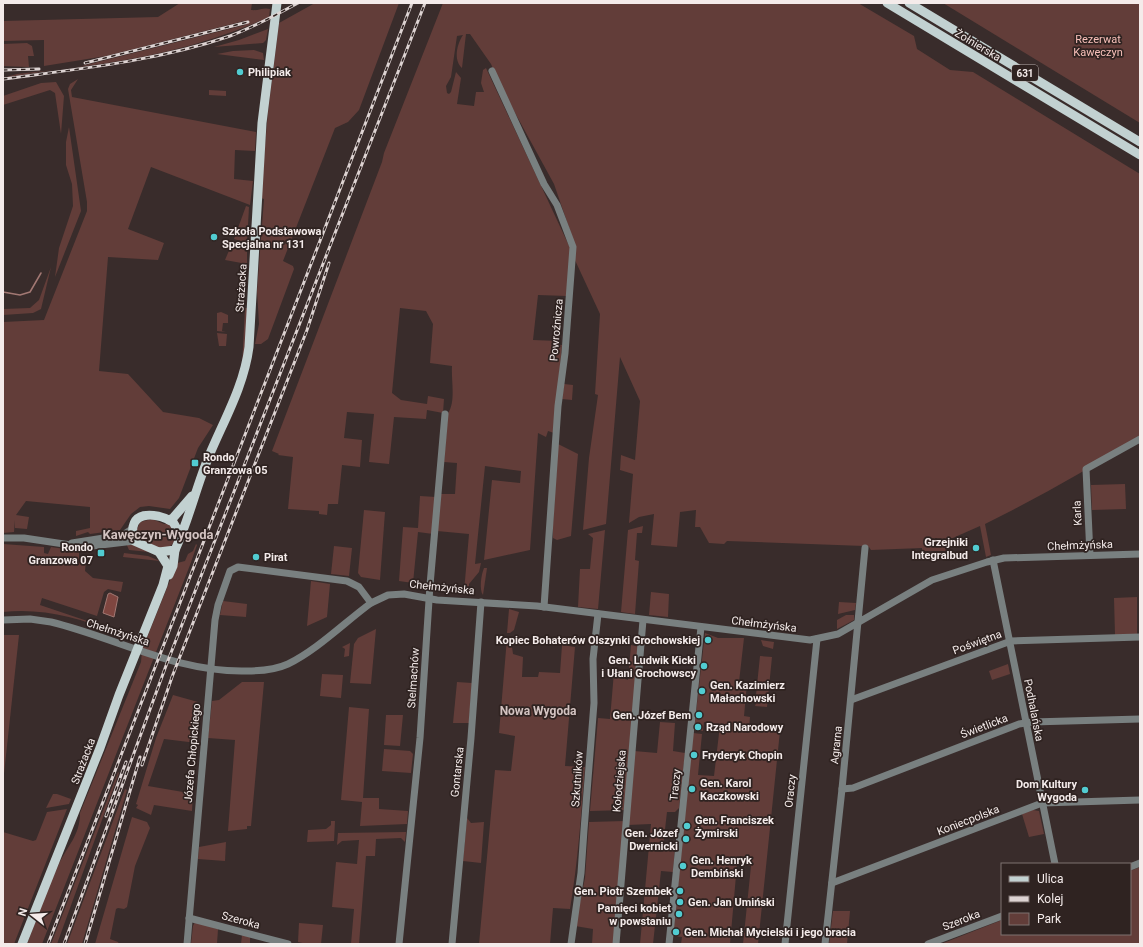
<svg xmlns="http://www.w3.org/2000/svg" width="1143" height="947" font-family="Roboto,sans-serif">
	<rect width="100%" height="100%" fill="#392c2b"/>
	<g fill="#623d39">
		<path d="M180,3h72l-1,7c8,1 12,-3 19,-1l-1,8c-60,27 -125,42 -191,50l167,-42 -1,-4 -138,35 -62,10v-26l-41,1v-20l155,-4z"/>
		<polygon points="315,3 399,3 359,110 348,122 335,128 283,261 293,266 294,269 268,339 261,344 255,344 259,324 257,291 264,199 261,198 261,191 268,112 279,23"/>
		<path d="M443,3h415l56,33 3,13 33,21 23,2 167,102v263c-51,32 -102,61 -155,87l6,31 -5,2 -6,-31 -34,15 4,8 -5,2h-23v-3l-51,2 -2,-3 -5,-1 -137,-5 -3,3 -15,-1 -9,-16h-5l1,-17 -16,2 -3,35 -26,-2 3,-31 -15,3 -10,6 4,-49 -13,-4 1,-15 14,5 5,-59 -20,-44 -14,167 -23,6 6,-72 9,-63 -3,-1 5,-80 -26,-56 2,-10 -22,-64 -52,-95 -11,-25 -21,-30h-4l-4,34c-9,-8 -5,-24 1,-33l-6,1 -6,41 -5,9 1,7 2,1 2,-2 5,-20 5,6 -4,26 17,2 2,-14h8l-3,-9 2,-13 3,-2 85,182 -4,46 -29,-1 -5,45 25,1 -1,4h5l-8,88 -6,-2 -2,6 -8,-4 -8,117 -46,10 8,-80 28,3 1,-12 -36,-5 -10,98 6,-1 -2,9 -10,12v5l6,5 -11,-2 5,-58 -32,-3 4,-37h14l2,-31 -13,-1 4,-49c8,-11 3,-33 4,-47l-22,-3 3,-39 -7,-13 -26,-3 -8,85 9,7 26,4 1,-8 16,3 -1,14 -16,-3 -1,9 -32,-2 -5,47 -20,-2 5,-48 -27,-2 -3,26 18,2 -2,27 -18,-2 -4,39h-10l-1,11 -8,-1v-3l-31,-2 5,-52 -15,-2 1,-1 -7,-3 110,-289 2,-9z"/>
		<polygon points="943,3 1140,3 1140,123"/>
		<polygon points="268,29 266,40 263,43 214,47 239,40"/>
		<polygon points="27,43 32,46 34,56 28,56 29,67 3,66 3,44"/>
		<polygon points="254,50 263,53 264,60 217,54 233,51"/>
		<polygon points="53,70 3,78 17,74"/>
		<polygon points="78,79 71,90 72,97 256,132 255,151 235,150 234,179 253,181 250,205 151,167 128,229 164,243 158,260 108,257 99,371 128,374 163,412 199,418 213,425 198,448 179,498 170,509 149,506 140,507 131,514 120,530 90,534 88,532 76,536 76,531 90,528 90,507 26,501 16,515 29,517 27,529 15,528 15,520 14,532 3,533 3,322 44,320 87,211 87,202 68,89 70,84"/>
		<polygon points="56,82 64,96 61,134 55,93 50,90 3,105 3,96 41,83"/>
		<polygon points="209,90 226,91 226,96 209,95"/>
		<polygon points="69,127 81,211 55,277 59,248 73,206 72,184 66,165 66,142"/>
		<polygon points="246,206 249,207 247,243 234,239"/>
		<polygon points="233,241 247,247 247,264 225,260"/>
		<polygon points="51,267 41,309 33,313 3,315 3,309 30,308 39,300"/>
		<polygon points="245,308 249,308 247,340 242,366"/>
		<polygon points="221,312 228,315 228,323 223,323 222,331 226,332 217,331 217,313"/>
		<polygon points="217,333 227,334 226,346 219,346"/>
		<polygon points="564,384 573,385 572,400 562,399"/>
		<polygon points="558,444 578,454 571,536 557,540 553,538 553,524"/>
		<polygon points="1125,484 1126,509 1092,510 1091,485"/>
		<polygon points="420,496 436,497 433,534 418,532 413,583 399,581 403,527 418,528"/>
		<polygon points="364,510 385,512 380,580 361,577 358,573"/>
		<path d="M152,519l12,5 7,-1c6,13 7,20 -7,27l-27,-12 -1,-6 4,-10z"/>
		<polygon points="643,526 642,533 637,533 635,560 639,561 635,614 621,612 628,530"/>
		<polygon points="605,530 598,609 578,607 580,569 590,569 593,538 588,534"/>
		<polygon points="126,543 130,543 160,557 149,552 129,550"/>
		<path d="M3,544l41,3v6l4,1 3,-7 28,4v8l7,1 -1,11 8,7 30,4 -2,10 -13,-3 -4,3 -7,24 -55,-18 -2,7 74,25 -1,3c-33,-16 -72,-25 -110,-21z"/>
		<path d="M196,544l1,1 -7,20 -148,379h-15c10,-26 19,-53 31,-78 9,-20 22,-30 22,-53l61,-151 1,-12 35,-87 8,-2 3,-7 5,-3z"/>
		<polygon points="334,546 352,548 349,576 331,574"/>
		<polygon points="124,553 148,556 160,561 123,557"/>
		<path d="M484,568h3l-4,27c-4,-5 -2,-20 1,-27z"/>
		<polygon points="311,581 330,584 327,617 307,626"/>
		<polygon points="651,592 669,594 668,617 649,615"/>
		<polygon points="1137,597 1137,634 1115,635 1114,598"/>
		<polygon points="223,601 247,604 246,617 220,615"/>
		<polygon points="839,602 856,603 855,610 838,614"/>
		<polygon points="509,609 519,612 514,630 510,633 507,633"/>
		<polygon points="846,615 854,615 854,620 837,629 837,620"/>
		<polygon points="376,629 371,684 350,683 354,644 358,638"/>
		<polygon points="705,633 718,638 744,638 739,682 747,683 744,716 750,717 749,728 780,731 758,944 743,944 751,866 737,864 730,944 681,944 682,937 673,936 693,733 702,734 698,775 714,776 720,725 704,722 703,731 694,730"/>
		<polygon points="3,635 19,635 3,783"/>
		<path d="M507,638l4,2 2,14 10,3 -1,20h16l1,-5 21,1 2,-28 13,2 -10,119 20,1c-4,48 -7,95 -15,142l-17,-1 -3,36h-71l16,-174 16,1 4,-35 -16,-3z"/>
		<polygon points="761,640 774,642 773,649 763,646"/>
		<polygon points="350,643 349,656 344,657 345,649 342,647"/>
		<polygon points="631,645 640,647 627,810 590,811 598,718 610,719 614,672 625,674 625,679 628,680"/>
		<polygon points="760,656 772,657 767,707 755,706 758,698 756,695"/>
		<polygon points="1008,664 1010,674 992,680 989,671"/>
		<polygon points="322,674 343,675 341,698 320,696"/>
		<polygon points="242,682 264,682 251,826 247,826 247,829 228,831 235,740 208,738 212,701 219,700"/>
		<polygon points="457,682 472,683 469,723 453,723"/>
		<polygon points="173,695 198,702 195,737 197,737 197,743 164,739 148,786 183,792 193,792 192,811 154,805 151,815 136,808 138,805 136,804 156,738"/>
		<polygon points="349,707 369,709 363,798 379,798 379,809 408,811 407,824 360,826 362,802 341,800"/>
		<polygon points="386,715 403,715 400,746 384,745"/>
		<polygon points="660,722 675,723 673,751 685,753 679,808 675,812 667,812 663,847 675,848 673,872 661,871 653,944 640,944 651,824 628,825 634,751 657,753"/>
		<polygon points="384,749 410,751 413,754 411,773 382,771"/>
		<polygon points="118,772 119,773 57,944 51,944"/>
		<polygon points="125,789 127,790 82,944 67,944"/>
		<polygon points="53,794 57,794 71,799 69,804 46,808"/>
		<polygon points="67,809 14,944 3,944 3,832 33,841 36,840 47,812"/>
		<polygon points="1033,810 1039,811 1044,834 1029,837 1022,814"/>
		<polygon points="132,817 147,822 150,828 135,866 127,907 124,909 118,908 116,909 110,939 118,942 119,944 95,944"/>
		<polygon points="467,818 471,823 484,822 481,863 463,861"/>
		<polygon points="331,821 335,821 334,841 307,842 308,830 326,829 331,825"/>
		<polygon points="625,821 614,944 592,944 593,929 575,926 585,878 589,822"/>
		<polygon points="406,832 405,842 401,838 376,839 375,856 366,856 359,944 351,944 354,909 332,907 336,862 357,864 359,840 342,841 337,845 338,833"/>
		<polygon points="226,842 225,861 198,859 199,847"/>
		<polygon points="1140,867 1140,944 941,944 1002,920 1002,934 1130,934 1130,871"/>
		<polygon points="833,911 850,911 847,944 829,944"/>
		<polygon points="195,922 218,929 217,944 191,944 193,926"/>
		<polygon points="299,923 323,925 321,944 307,944 298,942"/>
		<polygon points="242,935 250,937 250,944 241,944"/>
	</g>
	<polygon fill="#7f4640" stroke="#a27873" points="110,593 118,597 114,617 103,613 108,594"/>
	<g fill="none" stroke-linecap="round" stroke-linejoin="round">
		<polyline stroke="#a27873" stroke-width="1.5" points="3,292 20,295 30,292 41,273"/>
		<g stroke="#798080" stroke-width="7">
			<polyline points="492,71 544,184 557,205 573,247 565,353 558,406 544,607"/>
			<polyline points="3,538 24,538 84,547 134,541"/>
			<polyline points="72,543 123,535 132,529"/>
			<polyline points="1090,555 1086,469 1140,439"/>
			<polyline points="993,560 1055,864"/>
			<path d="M3,620l27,-1 21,3c66,16 126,51 196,49 14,0 28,-1 41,-7 29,-14 57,-42 83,-61l17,-8 16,-1 33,6 100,6 273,34 28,-6 94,-54 55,-18 17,-4 136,-4"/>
			<polyline points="851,700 1011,641 1140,637"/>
			<polyline points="842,789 853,788 1019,724 1032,722 1140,719"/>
			<polyline points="1130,867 1140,863"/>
			<polyline points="832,883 1042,803 1140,800"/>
			<polyline points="189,918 288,944"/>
			<polyline points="187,944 215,620 218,605 230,571 238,567 347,581 359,587 371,603"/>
			<polyline points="399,944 420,738 430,585 445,414"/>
			<polyline points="452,944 471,738 481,602"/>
			<polyline points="571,944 581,873 584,830 594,703 593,659 598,614"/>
			<polyline points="616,944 643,620"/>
			<polyline points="669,944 701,627"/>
			<polyline points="785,944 817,639"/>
			<polyline points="825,944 842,789 865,548"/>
			<polyline points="928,944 1002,916"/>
		</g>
		<g stroke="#c2d1d1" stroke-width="9">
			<polyline points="887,3 1140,155"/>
			<polyline points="909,3 1140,142"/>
			<polyline points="169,520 173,518 192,496"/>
			<path d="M181,536l-8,-14c-18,-10 -47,-13 -39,19l25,11 16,-2c14,-30 21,-63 34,-94 15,-36 35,-70 40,-109l13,-224 15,-120"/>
			<polyline points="169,575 173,566 175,550"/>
			<polyline points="22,944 100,748 119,695 163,585 168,566 159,552"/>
		</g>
		<g stroke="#ddd3d2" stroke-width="3">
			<g id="rail">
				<polyline points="85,63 248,22"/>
				<polyline points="3,70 39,69"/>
				<path d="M3,79c76,-10 154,-18 227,-43 24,-9 46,-21 68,-33"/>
				<polyline points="142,765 172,677 307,330 329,263"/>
				<polyline points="106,816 126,762"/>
				<polyline points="48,944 412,3"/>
				<polyline points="64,944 167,663 425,3"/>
				<polyline points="85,944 140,757"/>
			</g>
		</g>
		<use href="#rail" stroke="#2f2321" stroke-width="1.5" stroke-dasharray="4.5" stroke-linecap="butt"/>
	</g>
	<g fill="#51ccd1" stroke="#2f2321" stroke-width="1.5">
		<circle cx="240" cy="72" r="4"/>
		<circle cx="214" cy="237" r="4"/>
		<rect x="191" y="459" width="8" height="8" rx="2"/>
		<circle cx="976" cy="548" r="4"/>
		<rect x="97" y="549" width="8" height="8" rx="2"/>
		<circle cx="256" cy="557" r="4"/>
		<circle cx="708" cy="640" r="4"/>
		<circle cx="704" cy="666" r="4"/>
		<circle cx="702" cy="691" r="4"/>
		<circle cx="699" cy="715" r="4"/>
		<circle cx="698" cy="727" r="4"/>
		<circle cx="694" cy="755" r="4"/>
		<circle cx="692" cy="789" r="4"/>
		<circle cx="1085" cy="790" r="4"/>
		<circle cx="687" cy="826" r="4"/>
		<circle cx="686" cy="839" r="4"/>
		<circle cx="683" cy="866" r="4"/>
		<circle cx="680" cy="891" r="4"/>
		<circle cx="680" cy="902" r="4"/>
		<circle cx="679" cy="914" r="4"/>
		<circle cx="676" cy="932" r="4"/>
	</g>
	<g text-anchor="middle" stroke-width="3.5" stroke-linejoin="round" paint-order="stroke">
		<rect fill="#2f2321" stroke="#b9afae" stroke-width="1" x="1012" y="65" width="26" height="16" rx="3"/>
		<g font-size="10" font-weight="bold" fill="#f4ebea">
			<text x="1025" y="77">631</text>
		</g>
		<g font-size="11" fill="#f8c0b9" stroke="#2f2321">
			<text x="1098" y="43">Rezerwat<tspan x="1098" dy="13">Kawęczyn</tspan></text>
		</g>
		<g font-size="11" fill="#f4ebea" stroke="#2f2321">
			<text transform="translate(978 45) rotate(31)" y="4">Żołnierska</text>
			<text transform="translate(241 288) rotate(-86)" y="4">Strażacka</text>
			<text transform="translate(556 330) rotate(-85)" y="4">Powroźnicza</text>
			<text transform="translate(1077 513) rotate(-93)" y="4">Karla</text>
			<text transform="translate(1080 545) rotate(-2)" y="4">Chełmżyńska</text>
			<text transform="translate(442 587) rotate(6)" y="4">Chełmżyńska</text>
			<text transform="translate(764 624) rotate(7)" y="4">Chełmżyńska</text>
			<text transform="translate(118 632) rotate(18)" y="4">Chełmżyńska</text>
			<text transform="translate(977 642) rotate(-20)" y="4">Poświętna</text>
			<text transform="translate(413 678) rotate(-86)" y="4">Stelmachów</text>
			<text transform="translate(1034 710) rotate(79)" y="4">Podhalańska</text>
			<text transform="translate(984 726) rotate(-21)" y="4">Świetlicka</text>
			<text transform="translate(836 745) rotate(-84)" y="4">Agrarna</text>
			<text transform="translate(192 753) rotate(-85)" y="4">Józefa Chłopickiego</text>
			<text transform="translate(83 761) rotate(-69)" y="4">Strażacka</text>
			<text transform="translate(457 772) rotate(-84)" y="4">Gontarska</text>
			<text transform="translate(577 779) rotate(-86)" y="4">Szkutników</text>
			<text transform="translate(619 781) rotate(-85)" y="4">Kołodziejska</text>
			<text transform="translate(675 785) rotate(-84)" y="4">Traczy</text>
			<text transform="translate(790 791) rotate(-84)" y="4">Oraczy</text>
			<text transform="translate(968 820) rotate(-21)" y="4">Koniecpolska</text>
			<text transform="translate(241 920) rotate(15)" y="4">Szeroka</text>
			<text transform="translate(961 920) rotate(-21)" y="4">Szeroka</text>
		</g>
		<g font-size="11" font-weight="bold" fill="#f4ebea" stroke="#2f2321" text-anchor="start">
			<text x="248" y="76">Philipiak</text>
			<text x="222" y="235">Szkoła Podstawowa<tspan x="222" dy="13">Specjalna nr 131</tspan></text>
			<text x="203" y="461">Rondo<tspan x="203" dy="13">Granzowa 05</tspan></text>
			<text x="968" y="546" text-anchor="end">Grzejniki<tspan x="968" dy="13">Integralbud</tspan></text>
			<text x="93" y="551" text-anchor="end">Rondo<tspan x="93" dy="13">Granzowa 07</tspan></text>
			<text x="264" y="561">Pirat</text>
			<text x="700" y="644" text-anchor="end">Kopiec Bohaterów Olszynki Grochowskiej</text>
			<text x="696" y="664" text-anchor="end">Gen. Ludwik Kicki<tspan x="696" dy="13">i Ułani Grochowscy</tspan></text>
			<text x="710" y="689">Gen. Kazimierz<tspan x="710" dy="13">Małachowski</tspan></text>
			<text x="691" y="719" text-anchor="end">Gen. Józef Bem</text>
			<text x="706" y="731">Rząd Narodowy</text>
			<text x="702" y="759">Fryderyk Chopin</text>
			<text x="700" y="787">Gen. Karol<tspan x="700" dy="13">Kaczkowski</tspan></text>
			<text x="1077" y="788" text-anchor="end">Dom Kultury<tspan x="1077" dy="13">Wygoda</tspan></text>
			<text x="695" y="824">Gen. Franciszek<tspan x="695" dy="13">Żymirski</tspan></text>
			<text x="678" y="837" text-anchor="end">Gen. Józef<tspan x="678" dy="13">Dwernicki</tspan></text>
			<text x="691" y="864">Gen. Henryk<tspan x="691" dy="13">Dembiński</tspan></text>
			<text x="672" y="895" text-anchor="end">Gen. Piotr Szembek</text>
			<text x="688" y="906">Gen. Jan Umiński</text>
			<text x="671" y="912" text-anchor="end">Pamięci kobiet<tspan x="671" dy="13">w powstaniu</tspan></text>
			<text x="684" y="936">Gen. Michał Mycielski i jego bracia</text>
		</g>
		<g font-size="12" font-weight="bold" fill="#d3c3c1" stroke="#2f2321">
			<text x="538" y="715">Nowa Wygoda</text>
		</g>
		<g font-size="13" font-weight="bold" fill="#d3c3c1" stroke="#2f2321">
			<text x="158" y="539">Kawęczyn-Wygoda</text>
		</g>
	</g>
	<rect width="1143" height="947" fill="none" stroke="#f4ebea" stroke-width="8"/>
	<rect x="1001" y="863" width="130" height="72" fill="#2f2321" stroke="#7e7371"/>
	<rect x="1009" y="876" width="20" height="6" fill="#c2d1d1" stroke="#7e7371"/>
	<text x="1037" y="883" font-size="12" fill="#f4ebea">Ulica</text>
	<rect x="1009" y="896" width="20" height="6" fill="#ddd3d2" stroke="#7e7371"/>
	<text x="1037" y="903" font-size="12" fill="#f4ebea">Kolej</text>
	<rect x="1009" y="913" width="20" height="12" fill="#623d39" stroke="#7e7371"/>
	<text x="1037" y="923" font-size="12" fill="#f4ebea">Park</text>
	<g transform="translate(32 915) rotate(287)" stroke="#2f2321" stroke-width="3" paint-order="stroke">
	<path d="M0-3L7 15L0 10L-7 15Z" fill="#f4ebea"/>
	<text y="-6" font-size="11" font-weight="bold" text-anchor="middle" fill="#f4ebea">N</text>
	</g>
</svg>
